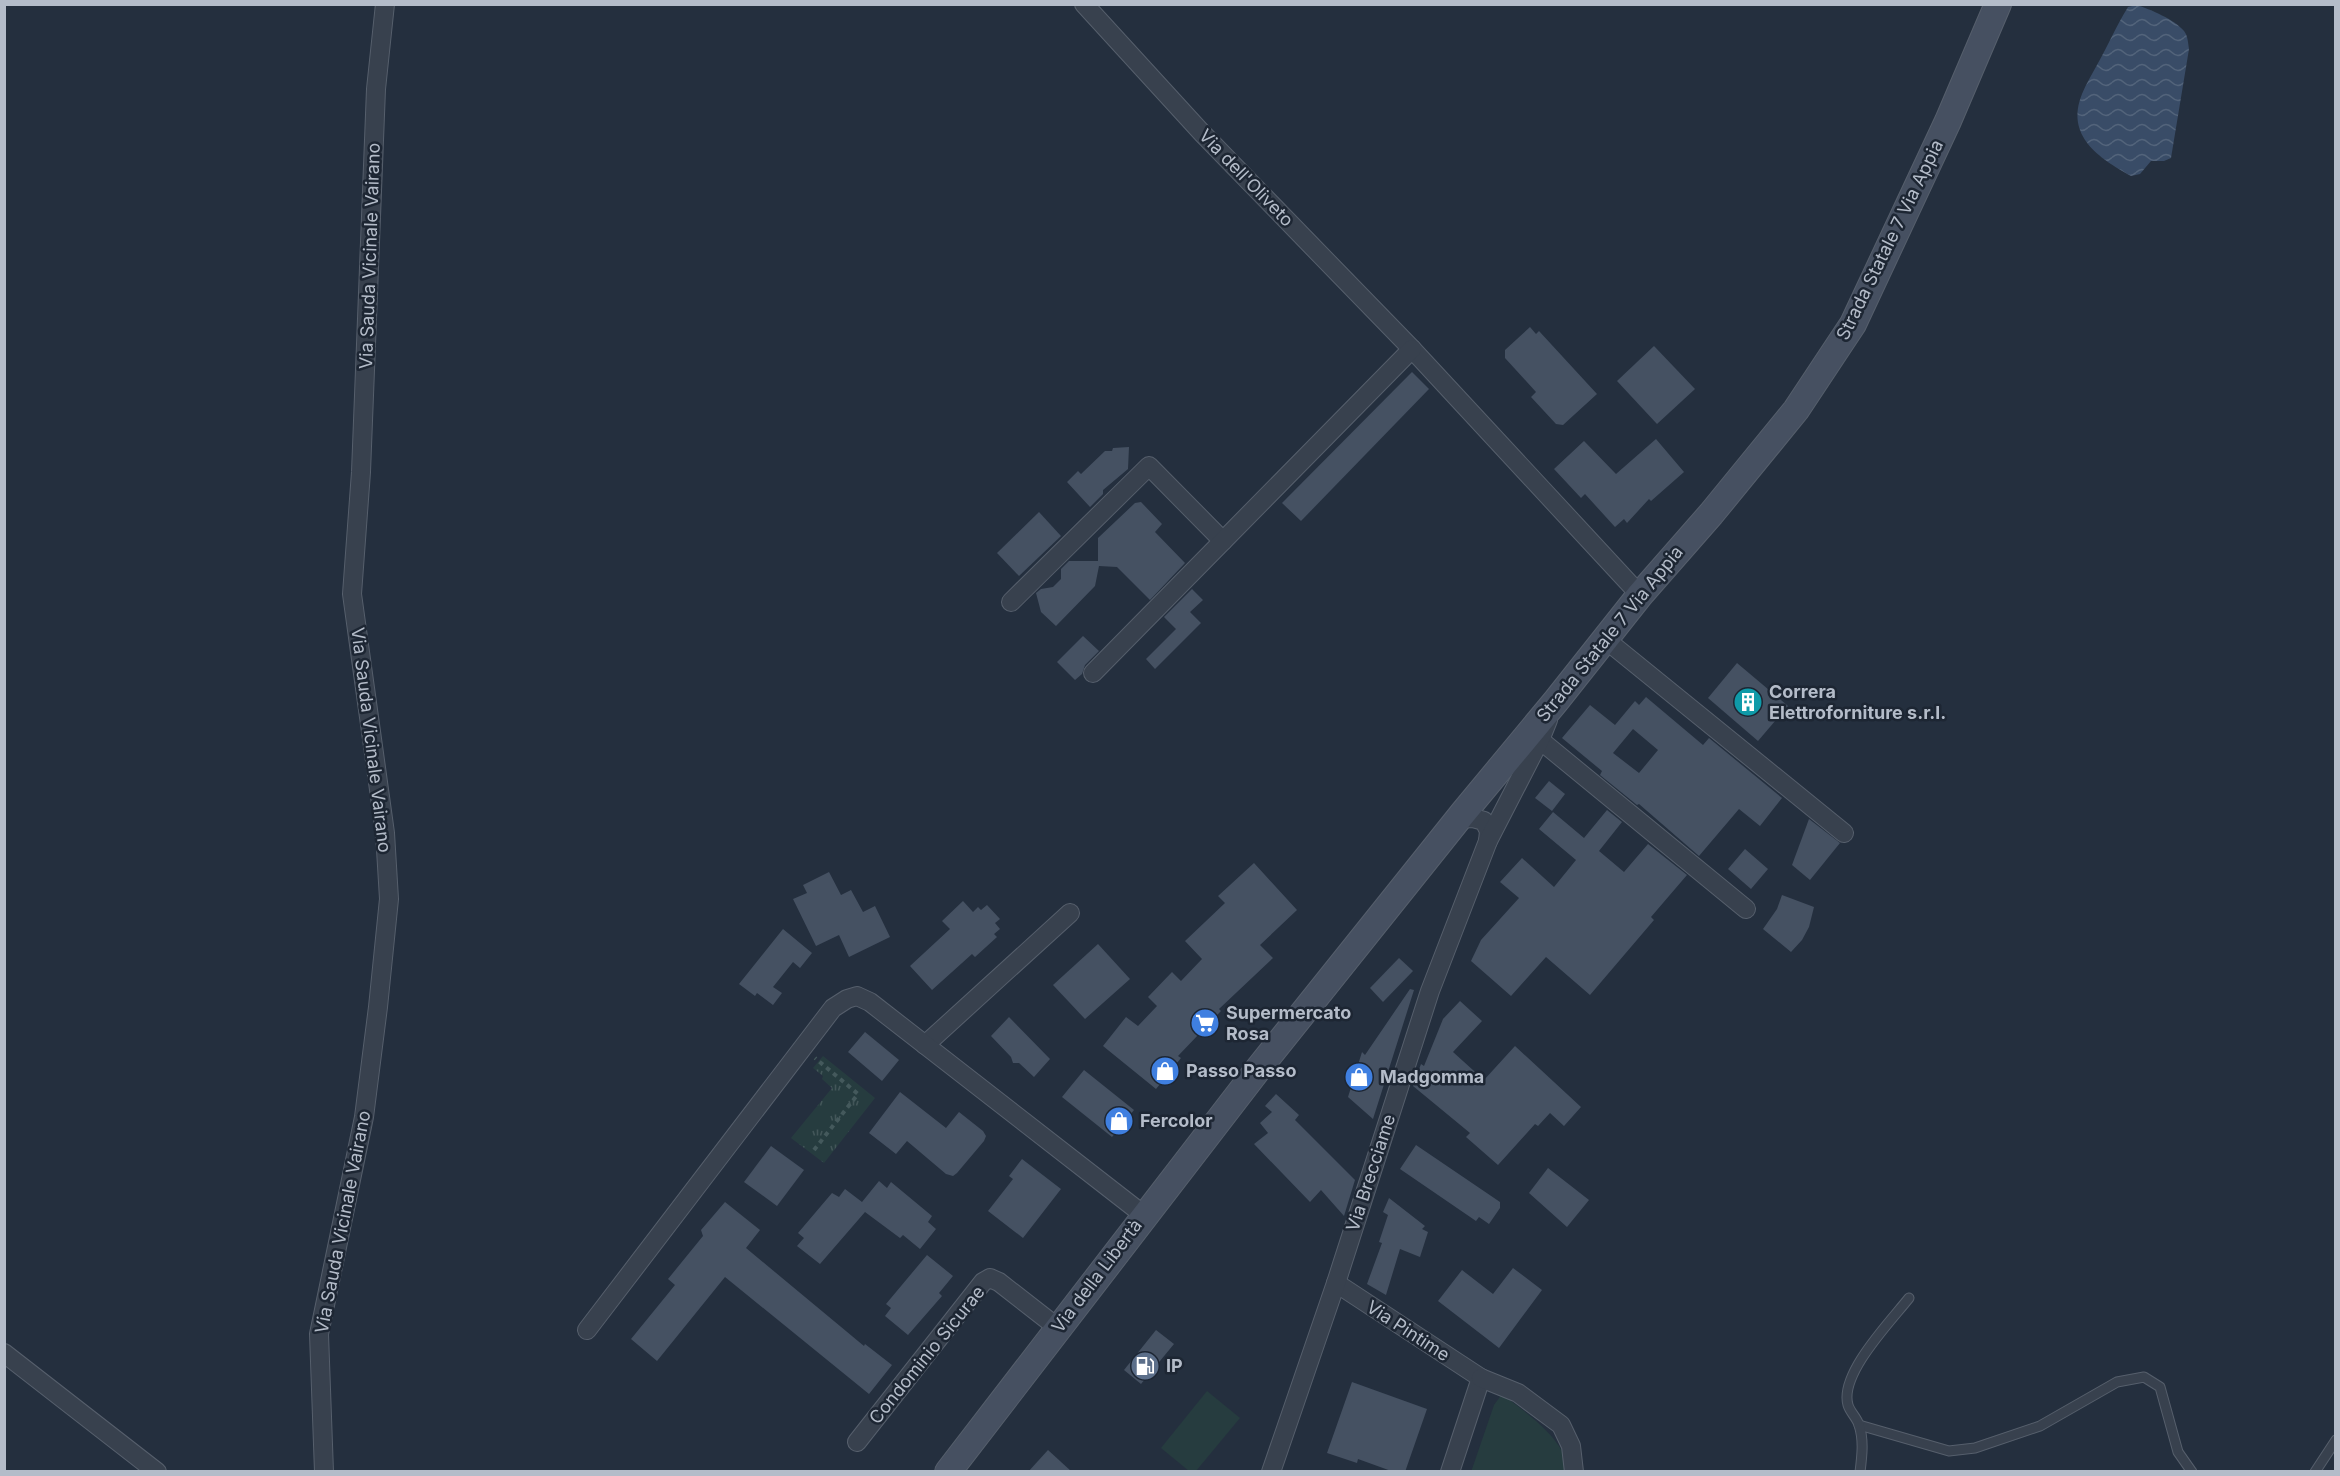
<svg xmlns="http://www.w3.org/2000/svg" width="2340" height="1476" font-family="Inter,sans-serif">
	<defs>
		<pattern id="park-tufts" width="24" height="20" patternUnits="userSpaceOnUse" patternTransform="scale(1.5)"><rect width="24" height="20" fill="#263c3f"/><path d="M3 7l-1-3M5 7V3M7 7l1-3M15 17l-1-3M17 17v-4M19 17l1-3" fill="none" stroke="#435659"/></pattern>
		<pattern id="water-waves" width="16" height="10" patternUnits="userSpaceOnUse" patternTransform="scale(1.5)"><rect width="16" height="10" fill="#394c67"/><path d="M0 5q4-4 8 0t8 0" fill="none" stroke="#53647b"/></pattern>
	</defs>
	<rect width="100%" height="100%" fill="#242f3e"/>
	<g fill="#263c3f">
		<polygon points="1207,1391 1240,1418 1196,1471 1189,1471 1161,1448"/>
		<path d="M1502,1394c23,18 65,46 66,77l-97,1 23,-67z"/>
	</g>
	<polygon fill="url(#park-tufts)" points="823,1056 875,1098 824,1163 791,1138 832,1088 822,1079 823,1076 813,1068"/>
	<path fill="url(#water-waves)" d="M2137,5c14,5 37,14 47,26 4,5 4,12 5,18l-18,109 -7,3h-13l-11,13 -9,2c-32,-18 -66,-40 -49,-82 4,-10 10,-20 15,-29 11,-19 19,-39 31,-58z"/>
	<g fill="#455162" fill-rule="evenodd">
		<polygon points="1530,327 1536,334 1539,331 1597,394 1563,425 1556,424 1531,397 1536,392 1505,358 1505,350"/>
		<polygon points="1654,346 1695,389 1657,424 1617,381"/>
		<polygon points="1412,372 1429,389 1301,521 1282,503"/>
		<polygon points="1656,439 1684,472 1651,501 1649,499 1627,523 1624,519 1615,527 1585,494 1581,498 1554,469 1584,441 1616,474"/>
		<polygon points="1129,447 1128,469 1103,490 1103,494 1090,507 1067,482 1078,471 1081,474 1105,451 1112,451 1113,448"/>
		<polygon points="1141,502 1162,524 1155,532 1185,563 1150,600 1117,567 1099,566 1095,586 1056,626 1041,612 1036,593 1041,589 1053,587 1061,579 1061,569 1069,561 1098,561 1098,538 1135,503"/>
		<polygon points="1039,512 1061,536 1019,576 997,553"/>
		<polygon points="1192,589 1203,600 1190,612 1201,623 1155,669 1146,659 1176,629 1164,617"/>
		<polygon points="1083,636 1099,651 1085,665 1082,674 1075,680 1057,662"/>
		<polygon points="1737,663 1788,706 1758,741 1708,698"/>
		<path d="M1646,697l57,48 6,-7 73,60 -22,28 -21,-17 -40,47 -60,-52 -2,1 -37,-30 2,-4 -40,-33 28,-33 25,20 20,-24 4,4zM1633,729l25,21 -19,23 -26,-20z"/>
		<polygon points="1549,781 1565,794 1552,811 1535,798"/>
		<polygon points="1607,810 1622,822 1599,851 1624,872 1648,844 1687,875 1651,917 1654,920 1590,995 1546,957 1511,996 1471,961 1481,940 1519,898 1500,882 1522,858 1554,887 1576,860 1539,829 1553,812 1584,838"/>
		<polygon points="1809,819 1840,843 1810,880 1792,865"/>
		<polygon points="1745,849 1768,869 1751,889 1728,869"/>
		<polygon points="1254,863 1297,910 1260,945 1273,958 1219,1009 1221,1011 1178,1056 1181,1058 1156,1089 1103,1046 1126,1017 1138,1026 1157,1006 1148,997 1172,972 1181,981 1202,959 1185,941 1225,903 1218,896"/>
		<polygon points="829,872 841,895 851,890 863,912 875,906 890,937 849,957 839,935 816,946 793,899 807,893 803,885"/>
		<polygon points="1782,895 1814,907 1809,927 1802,940 1791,952 1763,929 1777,909"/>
		<polygon points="963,901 973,912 978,907 981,910 987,905 1000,919 995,923 1000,929 994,934 997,937 975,957 972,954 932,990 910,966 950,929 942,921"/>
		<polygon points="783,929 812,953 800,968 793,962 773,987 782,993 773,1005 757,993 755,996 739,984"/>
		<polygon points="1098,944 1130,979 1085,1019 1053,985"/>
		<polygon points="1399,958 1413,971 1383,1002 1370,988"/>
		<polygon points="1410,989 1414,990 1373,1119 1348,1097 1362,1052 1365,1055"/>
		<polygon points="1460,1001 1482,1021 1453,1052 1484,1080 1515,1046 1581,1107 1564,1126 1550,1113 1538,1126 1535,1124 1498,1165 1466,1137 1470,1133 1413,1086 1421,1064 1424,1066 1443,1019"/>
		<polygon points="1009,1017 1050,1059 1034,1077 1019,1063 1013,1063 1011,1057 991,1036"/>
		<polygon points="865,1032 899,1060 882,1081 848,1052"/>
		<polygon points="1084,1070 1134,1110 1112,1137 1062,1097"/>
		<polygon points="900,1092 946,1128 959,1112 983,1131 986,1136 984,1141 957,1173 953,1176 946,1174 907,1141 896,1154 869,1133"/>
		<polygon points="1276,1094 1299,1115 1295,1120 1355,1180 1344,1216 1321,1190 1310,1202 1254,1144 1268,1133 1260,1123 1272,1112 1265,1106"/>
		<polygon points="1416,1145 1500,1202 1500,1208 1489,1224 1479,1217 1476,1221 1400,1169"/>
		<polygon points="771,1146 804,1170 777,1206 744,1182"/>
		<polygon points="1022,1159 1061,1189 1023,1238 988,1211 1013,1179 1009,1176"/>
		<polygon points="1548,1168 1589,1200 1567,1227 1529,1193"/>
		<polygon points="879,1181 887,1188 891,1182 932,1216 928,1222 936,1229 920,1249 903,1235 900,1238 865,1212 820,1264 797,1246 804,1238 798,1233 832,1193 839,1197 845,1189 862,1202"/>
		<polygon points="1389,1198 1425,1226 1422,1229 1428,1232 1420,1257 1400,1249 1386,1295 1367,1284 1382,1243 1379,1242 1388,1215 1383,1212"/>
		<polygon points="725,1202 760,1230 746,1248 864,1346 865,1344 892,1365 869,1394 725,1277 657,1361 631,1339 675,1285 668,1279 703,1236 701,1230"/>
		<polygon points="927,1255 953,1276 939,1293 942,1296 908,1335 885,1316 891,1308 886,1304"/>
		<polygon points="1513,1268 1542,1290 1499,1348 1438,1301 1462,1270 1493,1294"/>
		<polygon points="1156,1330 1174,1344 1141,1384 1124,1370"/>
		<polygon points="1352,1382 1427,1409 1405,1472 1394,1472 1358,1459 1357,1463 1327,1453"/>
		<polygon points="1048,1450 1072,1472 1028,1472"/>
	</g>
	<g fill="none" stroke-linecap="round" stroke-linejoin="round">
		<g stroke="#565f6c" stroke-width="11">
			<g id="service">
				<polyline points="1859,1425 1949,1451 1975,1448 2040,1426 2117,1382 2144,1377 2160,1387 2178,1452 2192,1472"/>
				<path d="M1860,1472c2,-16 4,-32 -1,-47 -2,-7 -9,-13 -11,-20 -9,-31 43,-84 61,-107"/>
				<polyline points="2315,1472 2336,1440"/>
			</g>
		</g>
		<g stroke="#565f6c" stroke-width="20">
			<g id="minor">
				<polyline points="1084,4 1202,133 1412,349 1640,595"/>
				<polyline points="1011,602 1149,466 1223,541"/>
				<polyline points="1605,639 1844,833"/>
				<polyline points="1093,673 1412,349"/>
				<polyline points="1540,740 1746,909"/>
				<polyline points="1458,819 1473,818 1484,821 1489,831 1488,841"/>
				<polyline points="925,1045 1070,913"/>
				<polyline points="1336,1283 1481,1378 1450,1472"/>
				<polyline points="587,1330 833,1008 847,999 857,996 870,1002 1145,1216"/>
				<polyline points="4,1353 157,1472"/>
				<polyline points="1481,1378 1518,1393 1561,1425 1571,1446 1574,1472"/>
				<polyline points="857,1442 983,1282 990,1278 999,1282 1058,1328"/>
				<polyline points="324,1472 319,1334 364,1117 378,1007 389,899 385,833 352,594 361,472 376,89 385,4"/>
				<polyline points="1271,1472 1336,1283 1430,991 1488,841 1540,740 1548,720"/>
			</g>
		</g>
		<g stroke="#565f6c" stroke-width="28">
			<polyline id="secondary" points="948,1472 1259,1068 1463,813 1556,701 1640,595 1711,514 1796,410 1853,324 1948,121 1998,4"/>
		</g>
		<polyline stroke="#44595c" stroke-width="4" stroke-dasharray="4.5 4.5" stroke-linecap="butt" points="814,1150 858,1094 815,1058"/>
		<use href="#service" stroke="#38414e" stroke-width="9"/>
		<use href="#minor" stroke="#38414e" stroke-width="18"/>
		<use href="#secondary" stroke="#465061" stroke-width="26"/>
	</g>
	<defs>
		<g id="building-disc" transform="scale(1.5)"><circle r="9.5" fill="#0f9aa8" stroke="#1d2633"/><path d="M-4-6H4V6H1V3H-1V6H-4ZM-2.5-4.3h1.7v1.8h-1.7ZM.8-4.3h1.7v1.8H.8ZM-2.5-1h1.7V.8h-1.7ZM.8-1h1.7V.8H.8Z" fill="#fff"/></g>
		<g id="supermarket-disc" transform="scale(1.5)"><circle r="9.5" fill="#3f7fe0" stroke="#1d2633"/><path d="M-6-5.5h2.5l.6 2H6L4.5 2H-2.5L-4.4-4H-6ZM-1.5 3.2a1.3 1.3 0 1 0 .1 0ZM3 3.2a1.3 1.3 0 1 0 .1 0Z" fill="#fff"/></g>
		<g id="shop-disc" transform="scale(1.5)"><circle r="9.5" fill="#3f7fe0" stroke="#1d2633"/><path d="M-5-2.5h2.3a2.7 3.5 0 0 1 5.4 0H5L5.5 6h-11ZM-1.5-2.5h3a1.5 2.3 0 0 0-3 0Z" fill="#fff"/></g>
		<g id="fuel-disc" transform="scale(1.5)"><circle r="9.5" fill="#5c6f8a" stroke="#1d2633"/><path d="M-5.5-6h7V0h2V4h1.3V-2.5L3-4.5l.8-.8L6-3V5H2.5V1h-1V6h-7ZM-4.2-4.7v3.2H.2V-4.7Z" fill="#fff"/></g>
	</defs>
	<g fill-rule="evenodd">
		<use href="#building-disc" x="1748" y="702"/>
		<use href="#supermarket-disc" x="1205" y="1023"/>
		<use href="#shop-disc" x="1165" y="1071"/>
		<use href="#shop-disc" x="1359" y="1077"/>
		<use href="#shop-disc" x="1119" y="1121"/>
		<use href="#fuel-disc" x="1145" y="1366"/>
	</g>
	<g text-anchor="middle" stroke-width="5" stroke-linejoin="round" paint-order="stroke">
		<g font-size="18" fill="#b4bcc9" stroke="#1d2633">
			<text transform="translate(1246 178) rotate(46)" y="6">Via dell'Oliveto</text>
			<text transform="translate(1890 240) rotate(-64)" y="6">Strada Statale 7 Via Appia</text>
			<text transform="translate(370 256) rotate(-88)" y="6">Via Sauda Vicinale Vairano</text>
			<text transform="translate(1610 634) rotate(-51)" y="6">Strada Statale 7 Via Appia</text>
			<text transform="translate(371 740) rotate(83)" y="6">Via Sauda Vicinale Vairano</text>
			<text transform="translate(1371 1173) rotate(-72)" y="6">Via Brecciame</text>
			<text transform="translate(343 1222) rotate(-79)" y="6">Via Sauda Vicinale Vairano</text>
			<text transform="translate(1097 1276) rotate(-53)" y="6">Via della Libertà</text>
			<text transform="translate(1408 1331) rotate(33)" y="6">Via Pintime</text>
			<text transform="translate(927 1355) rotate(-51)" y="6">Condominio Sicurae</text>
		</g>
		<g font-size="18" font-weight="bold" fill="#b4bcc9" stroke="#1d2633" text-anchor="start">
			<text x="1769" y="698">Correra<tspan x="1769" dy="21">Elettroforniture s.r.l.</tspan></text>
			<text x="1226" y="1019">Supermercato<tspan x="1226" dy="21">Rosa</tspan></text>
			<text x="1186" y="1077">Passo Passo</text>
			<text x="1380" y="1083">Madgomma</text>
			<text x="1140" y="1127">Fercolor</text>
			<text x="1166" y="1372">IP</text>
		</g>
	</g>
	<rect width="2340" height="1476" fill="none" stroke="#b4bcc9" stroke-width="12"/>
</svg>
